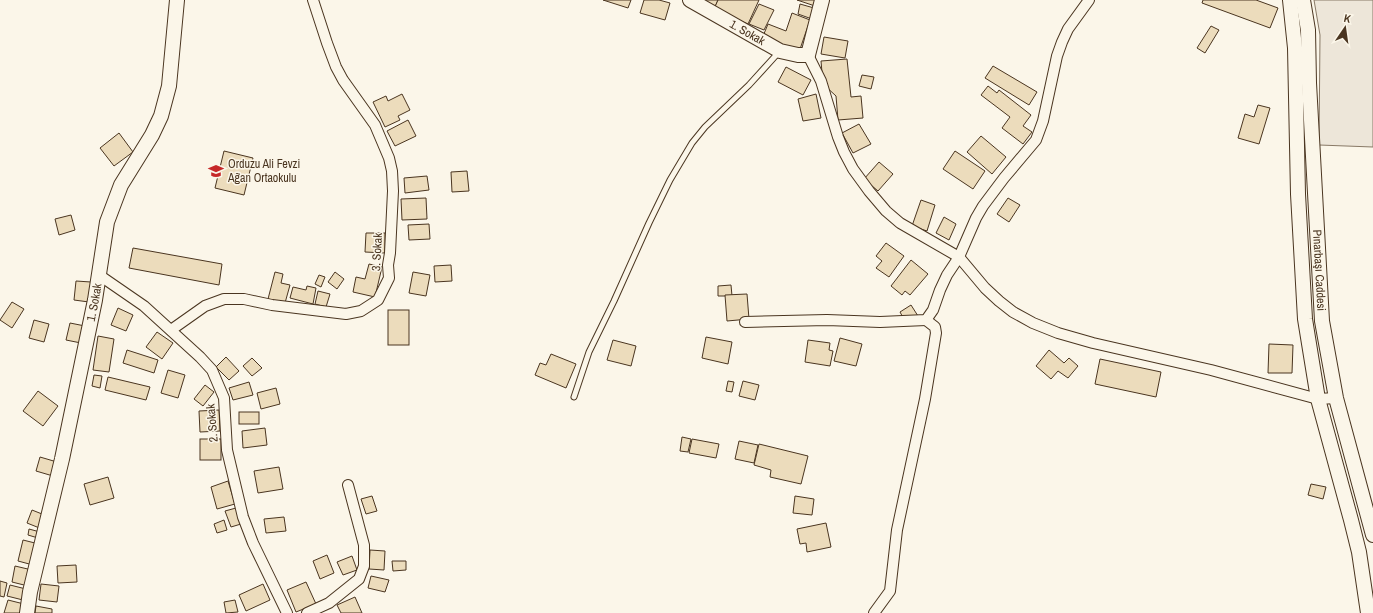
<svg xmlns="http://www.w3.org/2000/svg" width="1373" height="613" font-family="'Archivo Narrow',sans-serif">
	<rect width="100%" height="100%" fill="#fbf6e9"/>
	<polygon fill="#ede6d9" stroke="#887966" points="1314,0 1373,0 1373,147 1319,145 1320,35"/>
	<g fill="#ecdcbc" stroke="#4a3520">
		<polygon points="603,0 631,0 628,8"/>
		<polygon points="644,0 659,0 670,3 665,20 640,13"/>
		<polygon points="703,0 718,0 714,9"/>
		<polygon points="718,0 759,0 748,24 714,9"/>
		<polygon points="797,0 817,0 815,6"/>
		<polygon points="1203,0 1256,0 1278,8 1270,28 1202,3"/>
		<polygon points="759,4 774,10 764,30 749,24"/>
		<polygon points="800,4 814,8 812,19 798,14"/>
		<polygon points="792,13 810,20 798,55 761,41 768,24 786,31"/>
		<polygon points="1211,26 1219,30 1205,53 1197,48"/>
		<polygon points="824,37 848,41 845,58 821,54"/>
		<polygon points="847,59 851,97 861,96 863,118 838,120 836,96 823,84 821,61"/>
		<polygon points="993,66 1037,92 1029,105 985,78"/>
		<polygon points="786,67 811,80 803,95 778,82"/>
		<polygon points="862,75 874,77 871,89 859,86"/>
		<polygon points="988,86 997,93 999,90 1031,115 1023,126 1032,132 1023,144 1002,128 1010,117 981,95"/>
		<polygon points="402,94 410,110 398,116 400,120 385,127 373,102 386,96 388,101"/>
		<polygon points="816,94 821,118 803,121 798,99"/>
		<polygon points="1258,105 1270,108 1259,144 1238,138 1245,114 1254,117"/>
		<polygon points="408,120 416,136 395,146 387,131"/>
		<polygon points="859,124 871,144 853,153 842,133"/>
		<polygon points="119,133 133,152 114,166 100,148"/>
		<polygon points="981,136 1006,157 992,174 967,152"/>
		<polygon points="224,151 253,158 244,195 215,188"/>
		<polygon points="955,151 985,171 973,189 943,169"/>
		<polygon points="879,162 893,174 878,191 864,179"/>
		<polygon points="467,171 469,191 452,192 451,172"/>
		<polygon points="427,176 429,190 405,193 404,178"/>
		<polygon points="426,198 427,219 402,220 401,199"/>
		<polygon points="1008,198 1020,205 1009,222 997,214"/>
		<polygon points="921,200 935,205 927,231 912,226"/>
		<polygon points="71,215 75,230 59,235 55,219"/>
		<polygon points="944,217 956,224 949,240 936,233"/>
		<polygon points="429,224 430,239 409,240 408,225"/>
		<polygon points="366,233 385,233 385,253 365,252"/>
		<polygon points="886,243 904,256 889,277 876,268 882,261 876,256"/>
		<polygon points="133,248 222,264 219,285 129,268"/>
		<polygon points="911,260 928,274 910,295 905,291 902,295 891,286"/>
		<polygon points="369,264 382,267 375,297 353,292 356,277 365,279"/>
		<polygon points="451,265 452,281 435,282 434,266"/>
		<polygon points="275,272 283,274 281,283 290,285 285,303 268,299"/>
		<polygon points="335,272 344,279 337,289 328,282"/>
		<polygon points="413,272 430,275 426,296 409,293"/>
		<polygon points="319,275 325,277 321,287 315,284"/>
		<polygon points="76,281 91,282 89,302 74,300"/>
		<polygon points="731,285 732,296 718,296 718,286"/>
		<polygon points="307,286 316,288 313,304 290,298 293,287 306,290"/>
		<polygon points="318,291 330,294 326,307 315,304"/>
		<polygon points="747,294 749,319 727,321 725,295"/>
		<polygon points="12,302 24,309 12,328 0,320"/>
		<polygon points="911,305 918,316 906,323 900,312"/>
		<polygon points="118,308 133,315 126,331 111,325"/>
		<rect x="388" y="310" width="21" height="35"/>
		<polygon points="34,320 49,324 44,342 29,338"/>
		<polygon points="70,323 85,326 81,343 66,340"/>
		<polygon points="157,332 173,343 162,359 146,347"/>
		<polygon points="98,336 114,339 109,372 93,370"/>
		<polygon points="706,337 732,342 728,364 702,358"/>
		<polygon points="840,338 862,344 856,366 834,361"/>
		<polygon points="613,340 636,346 631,366 607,360"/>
		<polygon points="808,340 830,343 829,350 833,351 830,366 805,362"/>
		<polygon points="1269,344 1293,345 1292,373 1268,373"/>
		<polygon points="127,350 158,360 154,373 123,363"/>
		<polygon points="1049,350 1064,363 1069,358 1078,366 1068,378 1058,371 1051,379 1036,366"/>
		<polygon points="551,354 576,364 566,388 535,375 540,363 546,365"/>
		<polygon points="226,357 239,371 229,380 216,367"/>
		<polygon points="252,358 262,368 252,376 243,366"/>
		<polygon points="1100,359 1161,372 1156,397 1095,384"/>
		<polygon points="168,370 185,375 178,398 161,393"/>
		<polygon points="94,375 102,376 100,388 92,386"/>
		<polygon points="108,377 150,387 146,400 105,390"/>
		<polygon points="728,381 734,382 732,392 726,391"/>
		<polygon points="743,381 759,385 755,400 739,396"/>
		<polygon points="249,382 253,395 233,400 229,388"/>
		<polygon points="205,385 214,392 203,406 194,399"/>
		<polygon points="276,388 280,404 261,409 257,393"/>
		<polygon points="38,391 58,406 43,426 23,411"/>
		<polygon points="219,410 220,431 200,432 199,411"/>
		<rect x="239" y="412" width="20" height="12"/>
		<polygon points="265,428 267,445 243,448 242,431"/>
		<polygon points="682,437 691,439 688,452 680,451"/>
		<rect x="200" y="439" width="21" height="21"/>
		<polygon points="692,439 719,444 716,458 689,453"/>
		<polygon points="739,441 758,445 754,463 735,459"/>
		<polygon points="759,444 808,456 801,484 770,477 771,470 754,465"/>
		<polygon points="40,457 57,462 53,476 36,471"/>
		<polygon points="279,467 283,489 258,493 254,471"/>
		<polygon points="108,477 114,498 90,505 84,484"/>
		<polygon points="228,481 235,504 217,509 211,487"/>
		<polygon points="1311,484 1326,487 1323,499 1308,495"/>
		<polygon points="372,496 377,511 366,514 361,499"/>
		<polygon points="795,496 814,499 812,515 793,513"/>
		<polygon points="236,508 241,524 231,527 225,511"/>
		<polygon points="32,510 47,516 42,529 27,523"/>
		<polygon points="284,517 286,531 266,533 264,519"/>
		<polygon points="224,520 227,530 217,533 214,524"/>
		<polygon points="826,523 831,547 807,552 806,543 800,544 797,529"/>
		<polygon points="29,529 40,532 38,538 28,535"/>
		<polygon points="23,540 39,544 33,565 18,561"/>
		<polygon points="370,550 385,551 384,570 369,569"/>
		<polygon points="327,555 334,573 320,579 313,561"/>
		<polygon points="352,556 357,570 343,575 337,562"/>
		<polygon points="392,561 406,561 406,570 393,571"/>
		<polygon points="76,565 77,582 58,583 57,566"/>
		<polygon points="15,566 32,570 28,586 12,582"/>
		<polygon points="371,576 389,580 385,592 368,588"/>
		<polygon points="0,581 7,583 4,597 0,596"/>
		<polygon points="306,582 316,604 296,612 287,590"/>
		<polygon points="41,584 59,586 57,602 39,600"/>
		<polygon points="263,584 270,600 246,611 239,595"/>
		<polygon points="10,585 26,589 23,600 7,596"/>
		<polygon points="355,597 362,613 341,613 337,605"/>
		<polygon points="8,600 24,604 22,613 4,613"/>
		<polygon points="235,600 238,612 226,613 224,602"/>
		<polygon points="36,606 52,609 52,613 35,613"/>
	</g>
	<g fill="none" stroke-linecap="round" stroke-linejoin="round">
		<g stroke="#4a3520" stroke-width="7">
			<polyline id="lane" points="574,397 589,352 614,301 649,223 670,180 692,143 705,127 749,85 779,52"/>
		</g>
		<g stroke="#4a3520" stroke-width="12">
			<g id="street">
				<polyline points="808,55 821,81 838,137 844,152 853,169 869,191 886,211 900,223 959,257 985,288 999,301 1013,312 1033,323 1058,333 1093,343 1211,370 1318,399 1336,398"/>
				<polyline points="99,275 144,306 200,357 212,370 224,398 227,450 243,517 253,543 287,613"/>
				<polyline points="745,322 827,320 880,322 926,320 933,310 940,290 947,275 959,257 976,218 983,206 1004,178 1036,140 1043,121 1057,56 1062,42 1068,29 1089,0"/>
				<polyline points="171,330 205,306 224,299 244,299 272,305 346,314 361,311 378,300 389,278 388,265 390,253 393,191 392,171 389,158 375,125 343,80 336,67 327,43 313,0"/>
				<polyline points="307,613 329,603 359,579 364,566 364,545 348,485"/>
				<polyline points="874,613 890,591 897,530 925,399 936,333 935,327 926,320"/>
			</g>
		</g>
		<g stroke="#4a3520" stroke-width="16">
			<g id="secondary">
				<path id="s1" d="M690,0l90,51 18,4h10l14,-55"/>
				<polyline points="1290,0 1295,48 1298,194 1305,319 1318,399 1351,520 1359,552 1368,613"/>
				<path id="s2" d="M1303,0l5,30 1,53 13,238 14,77 37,137"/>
				<path id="s3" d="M27,613l3,-21 32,-133 33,-159 12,-78 14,-37 31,-50 9,-19 8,-30 8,-86"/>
			</g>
		</g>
		<use href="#lane" stroke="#fbf6e9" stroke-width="5"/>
		<use href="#street" stroke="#fbf6e9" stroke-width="10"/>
		<use href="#secondary" stroke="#fbf6e9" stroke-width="14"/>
	</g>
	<defs>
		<g id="school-bare" transform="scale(1.2)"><path d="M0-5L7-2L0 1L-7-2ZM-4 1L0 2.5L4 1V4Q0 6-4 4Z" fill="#c62828" stroke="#fbf6e9" stroke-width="2.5" paint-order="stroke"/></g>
	</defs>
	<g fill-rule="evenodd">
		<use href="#school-bare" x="216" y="171"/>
	</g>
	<g text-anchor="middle" stroke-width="3" stroke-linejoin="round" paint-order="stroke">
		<g font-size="12" fill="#4a3520" stroke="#fbf6e9">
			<text dy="4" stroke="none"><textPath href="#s1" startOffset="66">1. Sokak</textPath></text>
			<text transform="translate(377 252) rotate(-87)" y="4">3. Sokak</text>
			<text dy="4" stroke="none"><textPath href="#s2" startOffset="271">Pınarbaşı Caddesi</textPath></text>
			<text dy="4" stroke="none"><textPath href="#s3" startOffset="318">1. Sokak</textPath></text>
			<text transform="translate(212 423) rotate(-95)" y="4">2. Sokak</text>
		</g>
		<g font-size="12" fill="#4a3520" stroke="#fbf6e9" text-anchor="start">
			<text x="228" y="168">Orduzu Ali Fevzi<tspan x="228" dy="14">Ağan Ortaokulu</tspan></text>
		</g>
	</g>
	<g transform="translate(1345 28) rotate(13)" stroke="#fbf6e9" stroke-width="3" paint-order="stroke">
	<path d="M0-3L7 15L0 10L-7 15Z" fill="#4a3520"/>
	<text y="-6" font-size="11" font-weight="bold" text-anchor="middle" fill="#4a3520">K</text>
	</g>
</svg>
